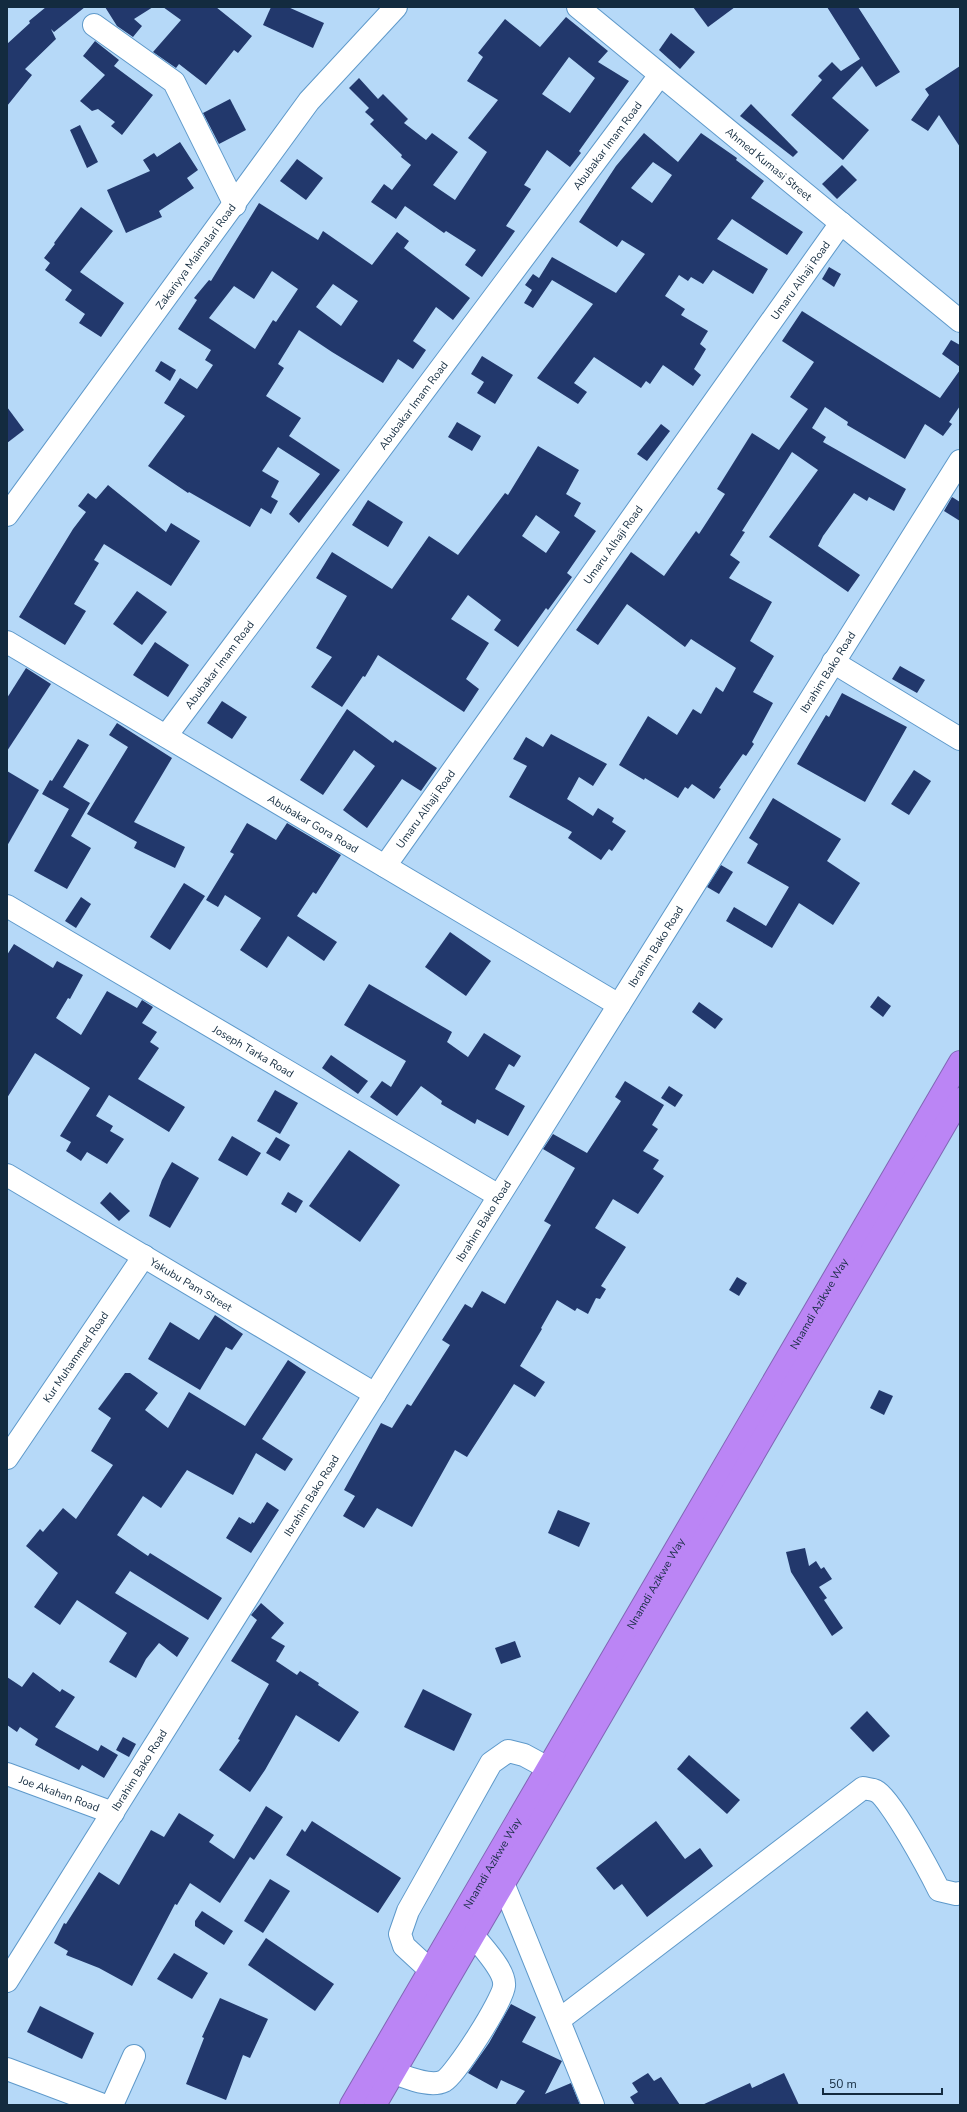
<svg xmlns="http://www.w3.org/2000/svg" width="967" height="2112" font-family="'Nunito Sans',sans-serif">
	<rect width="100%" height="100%" fill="#b6d9f8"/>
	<g fill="#22386c" fill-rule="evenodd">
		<polygon points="46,7 85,7 54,32 51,29 56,39 25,69 32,75 7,106 7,44 30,23 29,21"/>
		<polygon points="105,7 153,7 134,19 142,26 133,37 117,26"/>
		<polygon points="163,7 216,7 252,36 238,53 234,50 206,85 179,64 176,68 153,52 181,20"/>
		<polygon points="271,7 288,7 324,23 313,48 263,25"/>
		<polygon points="693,7 735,7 708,27"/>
		<polygon points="827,7 858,7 900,72 876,87 862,66 832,98 869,130 843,160 791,115 822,80 818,76 832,62 841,71 860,59"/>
		<path d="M566,17l42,34 -10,11 31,19 -50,70 2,2 -11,14 -23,-17 -23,35 7,4 -25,37 9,5 -33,46 -17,-12 11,-15 -30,-19 -2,2 -39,-27 -9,13 -25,-17 13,-18 8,6 19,-25 -10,-8 1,-2 -32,-31 4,-4 -9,-8 4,-4 -20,-20 10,-10 19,21 5,-5 25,25 -4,4 22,17 6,-7 26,19 -25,33 22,15 32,-48 -19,-14 30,-38 -31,-19 16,-24 -5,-4 27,-34 35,28zM569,57l26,21 -25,35 -28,-19z"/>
		<polygon points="671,33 695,52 680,69 659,50"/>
		<polygon points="95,41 119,60 114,66 153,95 122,135 111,126 115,122 98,109 92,111 80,101 105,75 83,56"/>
		<polygon points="960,66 960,147 939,115 928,131 911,120 929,95 925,89"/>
		<polygon points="230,99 246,130 219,144 203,113"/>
		<polygon points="751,104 798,152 793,157 740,116"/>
		<polygon points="80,125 98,162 87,168 70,130"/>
		<path d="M644,133l34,29 23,-29 36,25 -1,2 28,21 -13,17 52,34 -16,23 -55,-36 -15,20 51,30 -15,25 -40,-24 -10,14 -12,-7 -3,4 -9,-6 -14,21 20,13 -4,6 27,16 -8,13 6,5 -12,20 7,6 -8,11 -30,-21 -13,19 -4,-3 -5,7 -47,-31 -20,26 13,9 -9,12 -41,-26 56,-74 -41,-24 -19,28 -9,-5 8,-13 -7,-5 8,-11 6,4 13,-21 64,36 29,-39 -23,-14 -5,7 -38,-25 37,-56zM653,162l19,13 -20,28 -21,-15z"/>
		<polygon points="180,142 198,170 187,178 194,188 159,211 162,217 126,233 107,190 150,171 143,160 154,153 157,157"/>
		<polygon points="297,159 323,178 306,200 280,181"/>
		<polygon points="842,165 857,180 837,199 822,184"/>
		<path d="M259,203l59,37 5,-9 49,34 25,-33 12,9 -5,7 66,50 -17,22 -17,-13 -23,34 13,9 -13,19 -15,-10 -15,24 -51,-31 -33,-22 -21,34 6,4 -18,28 35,22 -12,18 51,34 -41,53 -10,-9 31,-40 -42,-27 -16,24 17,10 -8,16 7,4 -7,13 -10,-6 -11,19 -61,-35 -1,1 -40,-27 37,-50 -21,-13 16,-25 17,11 16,-24 -8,-5 6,-10 -33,-21 19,-29 -3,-2 15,-18 2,1zM272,271l26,18 -22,33 -3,-2 -18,29 -46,-31 25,-32 20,13zM333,284l25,17 -17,25 -25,-19z"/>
		<polygon points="81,207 113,231 80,272 124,303 101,337 79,323 85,314 65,300 72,290 45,270 50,263 44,258 55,244 54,243"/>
		<polygon points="829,267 841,274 834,287 822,279"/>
		<polygon points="802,311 940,398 960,370 960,406 949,422 952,424 943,436 925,424 905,459 847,425 848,422 825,407 812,428 826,437 823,442 906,489 894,511 869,497 867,501 854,493 823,536 818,546 860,575 848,592 769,537 818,470 792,452 742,531 745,532 730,555 740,562 729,578 772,602 750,641 774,656 753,692 773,703 752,742 754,744 746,756 743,754 719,788 721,789 714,799 692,784 688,789 685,787 678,798 645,778 644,780 619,765 648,716 677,735 693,709 701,714 716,687 723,692 736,668 691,639 685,647 627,604 598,645 576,630 631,552 664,576 696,531 699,534 725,494 717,489 752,433 779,450 808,409 790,397 814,362 782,341"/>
		<polygon points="951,340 960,345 960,367 942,354"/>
		<polygon points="482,356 513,375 495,404 477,393 484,382 471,374"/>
		<polygon points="161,361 176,370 170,381 155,371"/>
		<polygon points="7,407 24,430 7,443"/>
		<polygon points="457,422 481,436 472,451 448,437"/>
		<polygon points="661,424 670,431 647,461 637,454"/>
		<path d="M538,446l41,24 -13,24 15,9 -7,13 22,15 -29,42 5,4 -24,33 -2,-2 -28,39 -24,-17 7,-10 -33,-25 -17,24 38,24 -23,36 13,10 -15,23 -86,-57 -13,22 -2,-1 -21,31 -31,-20 21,-30 -16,-9 31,-52 -31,-18 16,-26 60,37 37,-53 29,19 47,-62 3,2zM536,515l24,17 -14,21 -24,-17z"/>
		<polygon points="108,485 166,532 171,523 200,541 171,586 104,544 94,560 99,563 74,604 86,611 65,645 19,617 73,529 86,512 78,506 88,493 96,499"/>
		<polygon points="952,497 960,502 960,521 944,511"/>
		<polygon points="368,500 403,522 388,547 352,525"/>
		<polygon points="137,591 167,612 142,645 113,624"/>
		<polygon points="155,642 189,665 168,697 133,675"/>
		<polygon points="900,666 925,680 917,693 892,679"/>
		<polygon points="26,668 51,684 7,751 7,698"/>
		<polygon points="842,693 907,727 865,802 797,764 826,715 829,717"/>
		<polygon points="222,701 247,717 232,739 207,723"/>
		<polygon points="347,709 393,743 395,740 437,768 421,791 402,779 367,828 343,810 375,766 354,750 323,795 300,780"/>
		<polygon points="117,723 172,758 134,822 185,847 175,868 134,848 137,842 87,814 128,747 109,735"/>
		<polygon points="551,734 607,764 593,786 579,777 567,799 593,816 598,808 614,818 612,822 626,831 612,851 609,849 601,860 568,838 572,832 509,797 527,766 513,759 526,737 543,747"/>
		<polygon points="78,739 89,745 63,787 90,803 71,836 91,848 67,889 34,871 69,809 42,794 50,780 52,781"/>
		<polygon points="914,770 931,781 909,815 891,804"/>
		<polygon points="7,771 39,790 7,846"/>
		<polygon points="773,798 841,839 827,861 860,883 833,925 799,903 772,948 726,921 734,907 766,926 789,887 747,863 758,844 749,838"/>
		<polygon points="247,823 276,840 287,823 341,855 316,894 313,892 297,916 337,942 324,961 288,936 267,968 240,950 261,918 225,895 218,907 206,900 234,854 230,852"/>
		<polygon points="721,865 733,872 719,894 707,887"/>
		<polygon points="184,883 205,896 170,950 150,937"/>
		<polygon points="81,897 91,904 76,928 65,921"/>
		<polygon points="450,932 491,961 466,996 425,967"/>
		<polygon points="14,944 53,968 57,961 83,975 70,999 68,998 56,1018 81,1035 107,991 137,1008 142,1000 153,1007 142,1023 157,1032 150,1042 159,1048 138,1079 185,1107 169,1132 109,1095 96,1116 113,1126 110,1131 124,1139 107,1164 87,1152 81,1161 66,1151 71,1142 60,1136 90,1088 35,1053 7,1098 7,955"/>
		<polygon points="369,984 452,1032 447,1042 468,1057 484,1033 521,1056 514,1067 509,1064 495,1089 525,1106 508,1136 477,1119 475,1124 441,1104 442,1101 421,1086 397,1116 370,1097 382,1081 391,1087 406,1061 344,1025"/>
		<polygon points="878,996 891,1006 883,1017 870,1007"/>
		<polygon points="699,1002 723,1019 715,1029 692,1012"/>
		<polygon points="331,1055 368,1081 358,1094 322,1068"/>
		<polygon points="625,1081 664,1105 652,1125 658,1129 643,1151 659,1160 653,1169 664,1176 638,1214 613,1199 595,1228 626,1247 601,1286 606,1289 600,1299 596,1298 588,1314 577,1308 575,1311 557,1300 541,1328 542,1329 520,1366 545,1382 535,1397 514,1384 467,1457 455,1450 412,1527 377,1508 364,1528 343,1516 355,1496 344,1490 381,1423 392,1428 407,1404 411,1406 450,1345 442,1340 465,1304 472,1308 482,1291 505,1304 551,1225 544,1221 575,1168 543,1149 553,1134 587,1153 621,1101 615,1097"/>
		<polygon points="669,1086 683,1095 675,1107 661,1098"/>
		<polygon points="275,1090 298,1103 280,1134 257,1121"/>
		<polygon points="232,1136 261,1153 247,1176 218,1160"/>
		<polygon points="276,1137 290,1145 280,1161 266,1153"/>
		<polygon points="349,1150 400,1185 360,1242 309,1206"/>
		<polygon points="172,1162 199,1178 170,1228 149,1216 162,1180"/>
		<polygon points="110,1192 130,1211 119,1221 100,1203"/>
		<polygon points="288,1192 303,1201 296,1213 281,1204"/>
		<polygon points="737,1277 747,1283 739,1296 729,1290"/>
		<polygon points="215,1315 243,1334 232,1350 226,1347 200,1390 148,1359 170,1322 199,1340"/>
		<polygon points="288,1360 306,1372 262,1439 293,1459 285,1471 256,1453 233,1495 187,1470 161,1508 143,1496 117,1535 148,1556 150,1553 222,1598 208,1620 130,1571 115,1593 189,1638 177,1657 159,1643 146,1659 136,1678 109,1662 127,1633 77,1600 60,1625 34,1607 58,1573 26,1546 40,1529 43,1532 63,1508 76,1519 113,1465 91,1451 111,1418 98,1409 125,1373 130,1373 158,1393 145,1410 168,1428 189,1392 245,1426"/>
		<polygon points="879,1390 893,1396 884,1415 870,1408"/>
		<polygon points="267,1502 279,1510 251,1553 226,1538 239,1517 251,1524 252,1522 254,1523"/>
		<polygon points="558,1510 590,1523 579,1547 548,1533"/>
		<polygon points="805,1548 809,1566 816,1561 821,1569 824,1567 832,1579 819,1587 827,1598 824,1600 843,1628 832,1636 791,1572 786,1552"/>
		<polygon points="261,1603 284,1623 271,1638 285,1646 276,1661 297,1675 300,1671 319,1683 318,1685 359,1712 339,1742 296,1715 265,1770 250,1792 219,1770 240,1740 238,1739 269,1684 231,1661 257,1620 251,1615"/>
		<polygon points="515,1641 521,1657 501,1664 495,1648"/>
		<polygon points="33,1672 60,1692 62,1689 75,1697 55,1727 98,1751 101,1745 118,1755 104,1778 82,1765 79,1770 35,1745 38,1739 20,1727 17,1732 7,1725 7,1677 22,1687"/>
		<polygon points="423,1689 472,1714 454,1751 404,1727"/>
		<polygon points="867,1711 890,1736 873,1752 850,1728"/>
		<polygon points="123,1737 136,1744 129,1757 116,1750"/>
		<polygon points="689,1755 740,1800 727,1814 677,1769"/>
		<polygon points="266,1806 283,1817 254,1860 250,1857 220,1903 190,1883 177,1905 175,1904 132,1986 99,1968 66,1955 68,1951 54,1943 64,1923 66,1924 99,1872 119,1885 151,1830 164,1837 179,1813 214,1835 209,1842 234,1859"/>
		<polygon points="312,1821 401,1878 378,1913 286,1855 302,1829 305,1832"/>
		<polygon points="656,1821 685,1859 700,1848 713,1866 647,1917 622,1884 614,1890 596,1868"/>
		<polygon points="270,1879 290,1891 263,1933 244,1921"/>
		<polygon points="202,1911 233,1931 224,1945 195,1926 195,1921"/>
		<polygon points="266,1938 334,1984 315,2011 248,1965"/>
		<polygon points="174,1953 208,1973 192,1999 157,1979"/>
		<polygon points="220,1998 268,2019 250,2058 243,2055 226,2100 186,2084 204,2038 202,2037"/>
		<polygon points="511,2004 536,2017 522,2042 562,2061 545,2094 571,2083 580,2105 515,2105 525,2091 501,2080 497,2089 468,2073 489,2043"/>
		<polygon points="40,2006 94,2033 82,2059 27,2032"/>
		<polygon points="648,2073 654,2081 661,2077 680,2105 635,2105 630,2097 638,2092 632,2083"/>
		<polygon points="784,2073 799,2105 702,2105 750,2083 752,2088"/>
	</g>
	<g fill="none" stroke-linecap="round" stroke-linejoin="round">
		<g stroke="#5e99ca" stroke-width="24">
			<g id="minor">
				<path id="s1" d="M578,7l382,314"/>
				<polyline points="94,25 174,82 235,205"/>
				<path id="s2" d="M7,515l302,-414 87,-94"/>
				<path id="s3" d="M7,642l612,363"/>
				<polyline points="833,662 960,739"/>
				<path id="s4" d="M166,736l494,-661"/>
				<path id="s5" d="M385,866l456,-643"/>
				<path id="s6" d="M7,906l492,290"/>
				<path id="s7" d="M7,1175l368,219"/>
				<path id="s8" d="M7,1458l137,-202"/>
				<path id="s9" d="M7,1774l106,39"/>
				<polyline points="503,1883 593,2105"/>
				<polyline points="430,1970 404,1946 400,1934 408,1911 491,1763 508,1751 524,1755 548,1768"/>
				<path id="s10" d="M7,1981l953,-1520"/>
				<path d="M559,2020l304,-232c4,1 9,1 13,3 14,6 54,81 63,99l17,4 4,-1"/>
				<polyline points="7,2069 103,2105"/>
				<path d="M394,2073c13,4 36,15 50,8 12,-7 59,-81 60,-95 2,-15 -22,-39 -31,-51"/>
				<polyline points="112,2105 134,2056"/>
			</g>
		</g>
		<g stroke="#8066b5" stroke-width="24">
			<g id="highway">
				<path id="s11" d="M351,2105l609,-1043"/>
				<polyline points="375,2105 960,1099"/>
			</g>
		</g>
		<use href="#minor" stroke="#fff" stroke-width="22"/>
		<use href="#highway" stroke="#bb85f5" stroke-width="22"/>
	</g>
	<g text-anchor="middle" stroke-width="4" stroke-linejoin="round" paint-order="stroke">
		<g font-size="11" fill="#132b3f" stroke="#b6d9f8">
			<text dy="4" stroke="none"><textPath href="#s4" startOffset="737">Abubakar Imam Road</textPath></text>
			<text dy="4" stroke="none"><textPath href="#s1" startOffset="247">Ahmed Kumasi Street</textPath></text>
			<text dy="4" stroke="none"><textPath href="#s2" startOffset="320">Zakariyya Maimalari Road</textPath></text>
			<text dy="4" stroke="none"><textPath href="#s5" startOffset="718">Umaru Alhaji Road</textPath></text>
			<text dy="4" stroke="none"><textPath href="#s4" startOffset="413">Abubakar Imam Road</textPath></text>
			<text dy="4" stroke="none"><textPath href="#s5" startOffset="394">Umaru Alhaji Road</textPath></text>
			<text dy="4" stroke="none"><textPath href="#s4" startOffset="89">Abubakar Imam Road</textPath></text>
			<text dy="4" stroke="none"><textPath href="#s10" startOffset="1545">Ibrahim Bako Road</textPath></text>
			<text dy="4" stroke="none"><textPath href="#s5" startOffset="70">Umaru Alhaji Road</textPath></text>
			<text dy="4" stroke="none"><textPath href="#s3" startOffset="356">Abubakar Gora Road</textPath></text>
			<text dy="4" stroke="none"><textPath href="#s10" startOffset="1221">Ibrahim Bako Road</textPath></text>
			<text dy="4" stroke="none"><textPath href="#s6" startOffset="286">Joseph Tarka Road</textPath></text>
			<text dy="4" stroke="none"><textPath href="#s10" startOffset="897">Ibrahim Bako Road</textPath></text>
			<text dy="4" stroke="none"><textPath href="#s7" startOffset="214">Yakubu Pam Street</textPath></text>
			<text dy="4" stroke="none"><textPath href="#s11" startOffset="928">Nnamdi Azikwe Way</textPath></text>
			<text dy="4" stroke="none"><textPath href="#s8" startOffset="122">Kur Muhammed Road</textPath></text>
			<text dy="4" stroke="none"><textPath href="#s10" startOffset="573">Ibrahim Bako Road</textPath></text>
			<text dy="4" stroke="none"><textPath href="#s11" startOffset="604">Nnamdi Azikwe Way</textPath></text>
			<text dy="4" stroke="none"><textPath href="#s10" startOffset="249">Ibrahim Bako Road</textPath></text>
			<text dy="4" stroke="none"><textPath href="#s9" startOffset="56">Joe Akahan Road</textPath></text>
			<text dy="4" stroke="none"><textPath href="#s11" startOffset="280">Nnamdi Azikwe Way</textPath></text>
		</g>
	</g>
	<rect width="967" height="2112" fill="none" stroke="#132b3f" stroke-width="16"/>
	<path d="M823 2088v6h119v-6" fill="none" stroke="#132b3f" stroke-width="2"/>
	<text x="829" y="2088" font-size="12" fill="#132b3f" stroke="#b6d9f8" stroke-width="3" paint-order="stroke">50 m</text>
</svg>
